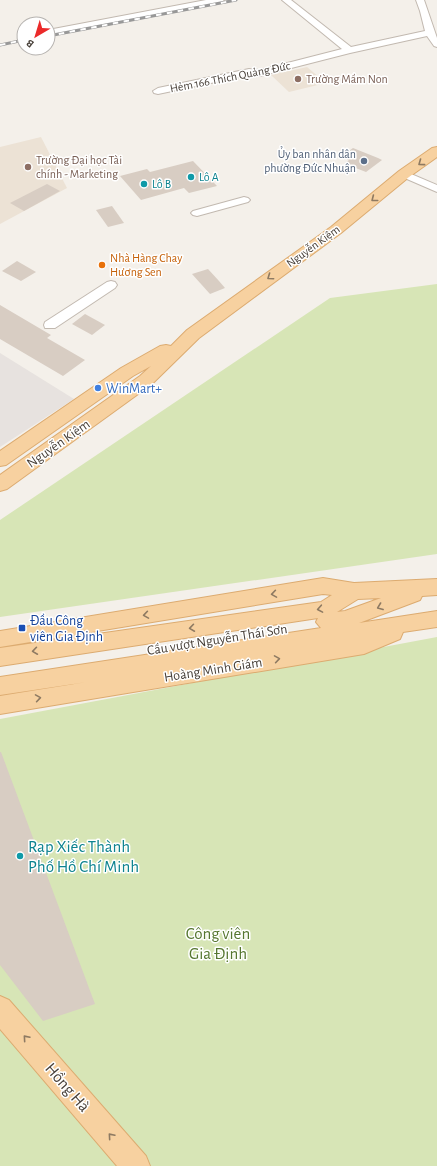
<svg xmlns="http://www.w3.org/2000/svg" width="437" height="1166" font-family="'Alegreya Sans',sans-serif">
	<rect width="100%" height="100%" fill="#f4f0ea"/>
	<polygon fill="#e7e2df" points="0,353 74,399 0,447"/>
	<g fill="#ece2d5">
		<polygon points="307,67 326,83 289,92 271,75"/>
		<polygon points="41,137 67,188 0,224 0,147"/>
	</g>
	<g fill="#d7e5b6">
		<polygon points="437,284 437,554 0,617 0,520 330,298"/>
		<polygon points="437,637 437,1166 0,1166 0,719"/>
	</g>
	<g fill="#d8cdc3">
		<polygon points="353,148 378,158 382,160 366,172 353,167 354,166 345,163 349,160 341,157"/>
		<polygon points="193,161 217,186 189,193 184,188 141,200 120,176 147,169 150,172"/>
		<polygon points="47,184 60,191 24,211 10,203"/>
		<polygon points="112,206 124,223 108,227 96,210"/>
		<polygon points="17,261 36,272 21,281 2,271"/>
		<polygon points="208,269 219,281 225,288 210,294 192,274"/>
		<polygon points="0,305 51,335 47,338 85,360 63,376 0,339"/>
		<polygon points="85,314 105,325 92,335 72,324"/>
		<polygon points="0,752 1,752 95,1004 43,1021 0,965"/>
	</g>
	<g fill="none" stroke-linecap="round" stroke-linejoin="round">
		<g stroke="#c2b9b0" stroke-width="2">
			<g id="minor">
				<polygon points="206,0 224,0 220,3 48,36 48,30"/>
				<polygon points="282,0 291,0 351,47 425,31 420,11 416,0 424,0 437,38 437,47 434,46 427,36 350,53 260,76 249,75 158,94 154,93 153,91 158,88 249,69 260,70 342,49"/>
				<polygon points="404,171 437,185 437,192 400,176 399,174"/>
				<polygon points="244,197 248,198 250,200 248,202 197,216 193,215 191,213 193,211"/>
				<polygon points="111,281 115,282 117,285 115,288 55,328 45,328 44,325 45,322 107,282"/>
			</g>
		</g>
		<g stroke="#dcab70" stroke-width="2">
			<g id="major">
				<polygon points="437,147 437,157 409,177 341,233 199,338 152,384 7,489 0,491 0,475 140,376 151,366 133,376 6,465 0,466 0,451 121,368 160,346 166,345 171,346 187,330 331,227 399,171 432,148"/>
				<path d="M323,578l31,5 83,-4v16l-15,1 -2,4 -61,23 78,-12v16l-34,5 -3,7 -36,15 -364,60v-18l87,-14 -87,13v-18l321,-49 -5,-6 2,-4 -318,48v-18l321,-46 11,-7 -9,-1 -323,53v-16zM381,598l-36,13 -8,1 21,-13z"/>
				<polygon points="0,996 9,1000 146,1156 150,1166 117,1166 0,1029"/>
			</g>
		</g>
		<use href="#minor" fill="#fff" fill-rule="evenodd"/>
		<use href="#major" fill="#f7d1a0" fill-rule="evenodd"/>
		<g stroke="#989898" stroke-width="3">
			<g id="rail">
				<polyline points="48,36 236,0"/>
				<polyline points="0,45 24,40"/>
			</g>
		</g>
		<use href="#rail" stroke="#fff" stroke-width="2" stroke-dasharray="5.5" stroke-linecap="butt"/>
	</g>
	<defs><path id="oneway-chevron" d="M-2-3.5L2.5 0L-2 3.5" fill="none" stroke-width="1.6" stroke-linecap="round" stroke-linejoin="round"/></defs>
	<g stroke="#8e7a62">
		<use href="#oneway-chevron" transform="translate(421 163) rotate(144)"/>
		<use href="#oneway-chevron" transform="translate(374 199) rotate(142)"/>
		<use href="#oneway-chevron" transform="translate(270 277) rotate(145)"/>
		<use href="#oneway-chevron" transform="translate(274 594) rotate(171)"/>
		<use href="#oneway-chevron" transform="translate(380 607) rotate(159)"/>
		<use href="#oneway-chevron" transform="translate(320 609) rotate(170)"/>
		<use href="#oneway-chevron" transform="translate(146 615) rotate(171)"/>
		<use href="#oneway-chevron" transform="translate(192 628) rotate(172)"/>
		<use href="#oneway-chevron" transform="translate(35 651) rotate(172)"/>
		<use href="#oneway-chevron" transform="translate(277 659) rotate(-9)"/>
		<use href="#oneway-chevron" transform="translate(38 698) rotate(-9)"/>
		<use href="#oneway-chevron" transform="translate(26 1038) rotate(-131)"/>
		<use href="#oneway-chevron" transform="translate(111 1136) rotate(-131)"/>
	</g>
	<g fill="#8d6e63" stroke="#fff" stroke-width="1.5">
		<circle cx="298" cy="79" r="4"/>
		<circle cx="28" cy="167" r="4"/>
	</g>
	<circle fill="#5c6f8a" stroke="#fff" stroke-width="1.5" cx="364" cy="161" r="4"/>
	<g fill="#0f9aa8" stroke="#fff" stroke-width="1.5">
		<circle cx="191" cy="177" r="4"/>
		<circle cx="144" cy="184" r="4"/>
		<circle cx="20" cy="856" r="4"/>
	</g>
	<circle fill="#e8710a" stroke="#fff" stroke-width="1.5" cx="102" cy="265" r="4"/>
	<circle fill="#3f7fe0" stroke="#fff" stroke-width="1.5" cx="98" cy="388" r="4"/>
	<rect fill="#1a4fb4" stroke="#fff" stroke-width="1.5" x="18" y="624" width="8" height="8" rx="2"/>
	<g text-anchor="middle" stroke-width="3" stroke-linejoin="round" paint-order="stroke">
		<g font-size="12" fill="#484039" stroke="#fff">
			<text transform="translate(230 77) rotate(-11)" y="4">Hẻm 166 Thích Quảng Đức</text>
			<text transform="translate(313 246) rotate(-36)" y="4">Nguyễn Kiệm</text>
		</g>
		<g font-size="12" fill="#785e54" stroke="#fff" text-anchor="start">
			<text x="306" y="83">Trường Mầm Non</text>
			<text x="36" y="164">Trường Đại học Tài<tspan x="36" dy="14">chính - Marketing</tspan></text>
		</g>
		<g font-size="12" fill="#4e5e75" stroke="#fff" text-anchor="end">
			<text x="356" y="158">Ủy ban nhân dân<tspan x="356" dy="14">phường Đức Nhuận</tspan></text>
		</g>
		<g font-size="12" fill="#0d838f" stroke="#fff" text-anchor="start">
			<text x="199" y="181">Lô A</text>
			<text x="152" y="188">Lô B</text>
		</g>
		<g font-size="12" fill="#c56008" stroke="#fff" text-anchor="start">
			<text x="110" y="262">Nhà Hàng Chay<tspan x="110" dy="14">Hương Sen</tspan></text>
		</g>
		<g font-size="14" fill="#366cbe" stroke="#fff" text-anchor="start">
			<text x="106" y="393">WinMart+</text>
		</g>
		<g font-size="14" fill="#484039" stroke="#fff">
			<text transform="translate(58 443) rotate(-35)" y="5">Nguyễn Kiệm</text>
			<text transform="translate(217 639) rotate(-9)" y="5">Cầu vượt Nguyễn Thái Sơn</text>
			<text transform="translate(213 669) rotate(-9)" y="5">Hoàng Minh Giám</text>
		</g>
		<g font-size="14" fill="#164399" stroke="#fff" text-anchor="start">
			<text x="30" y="625">Đầu Công<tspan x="30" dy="16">viên Gia Định</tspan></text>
		</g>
		<g font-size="17" fill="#0d838f" stroke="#fff" text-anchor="start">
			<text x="28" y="852">Rạp Xiếc Thành<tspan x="28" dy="20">Phố Hồ Chí Minh</tspan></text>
		</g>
		<g font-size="17" fill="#55762f" stroke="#fff">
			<text x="218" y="939">Công viên<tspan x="218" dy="20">Gia Định</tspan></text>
		</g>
		<g font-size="17" fill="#484039" stroke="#fff">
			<text transform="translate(68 1087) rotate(49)" y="6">Hồng Hà</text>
		</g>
	</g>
	<g transform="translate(36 36) rotate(218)"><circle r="19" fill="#ffffff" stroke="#b6b3b0"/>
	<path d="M0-3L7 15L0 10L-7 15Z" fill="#eb2a2a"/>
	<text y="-6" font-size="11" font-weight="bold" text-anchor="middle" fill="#484039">B</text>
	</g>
</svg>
